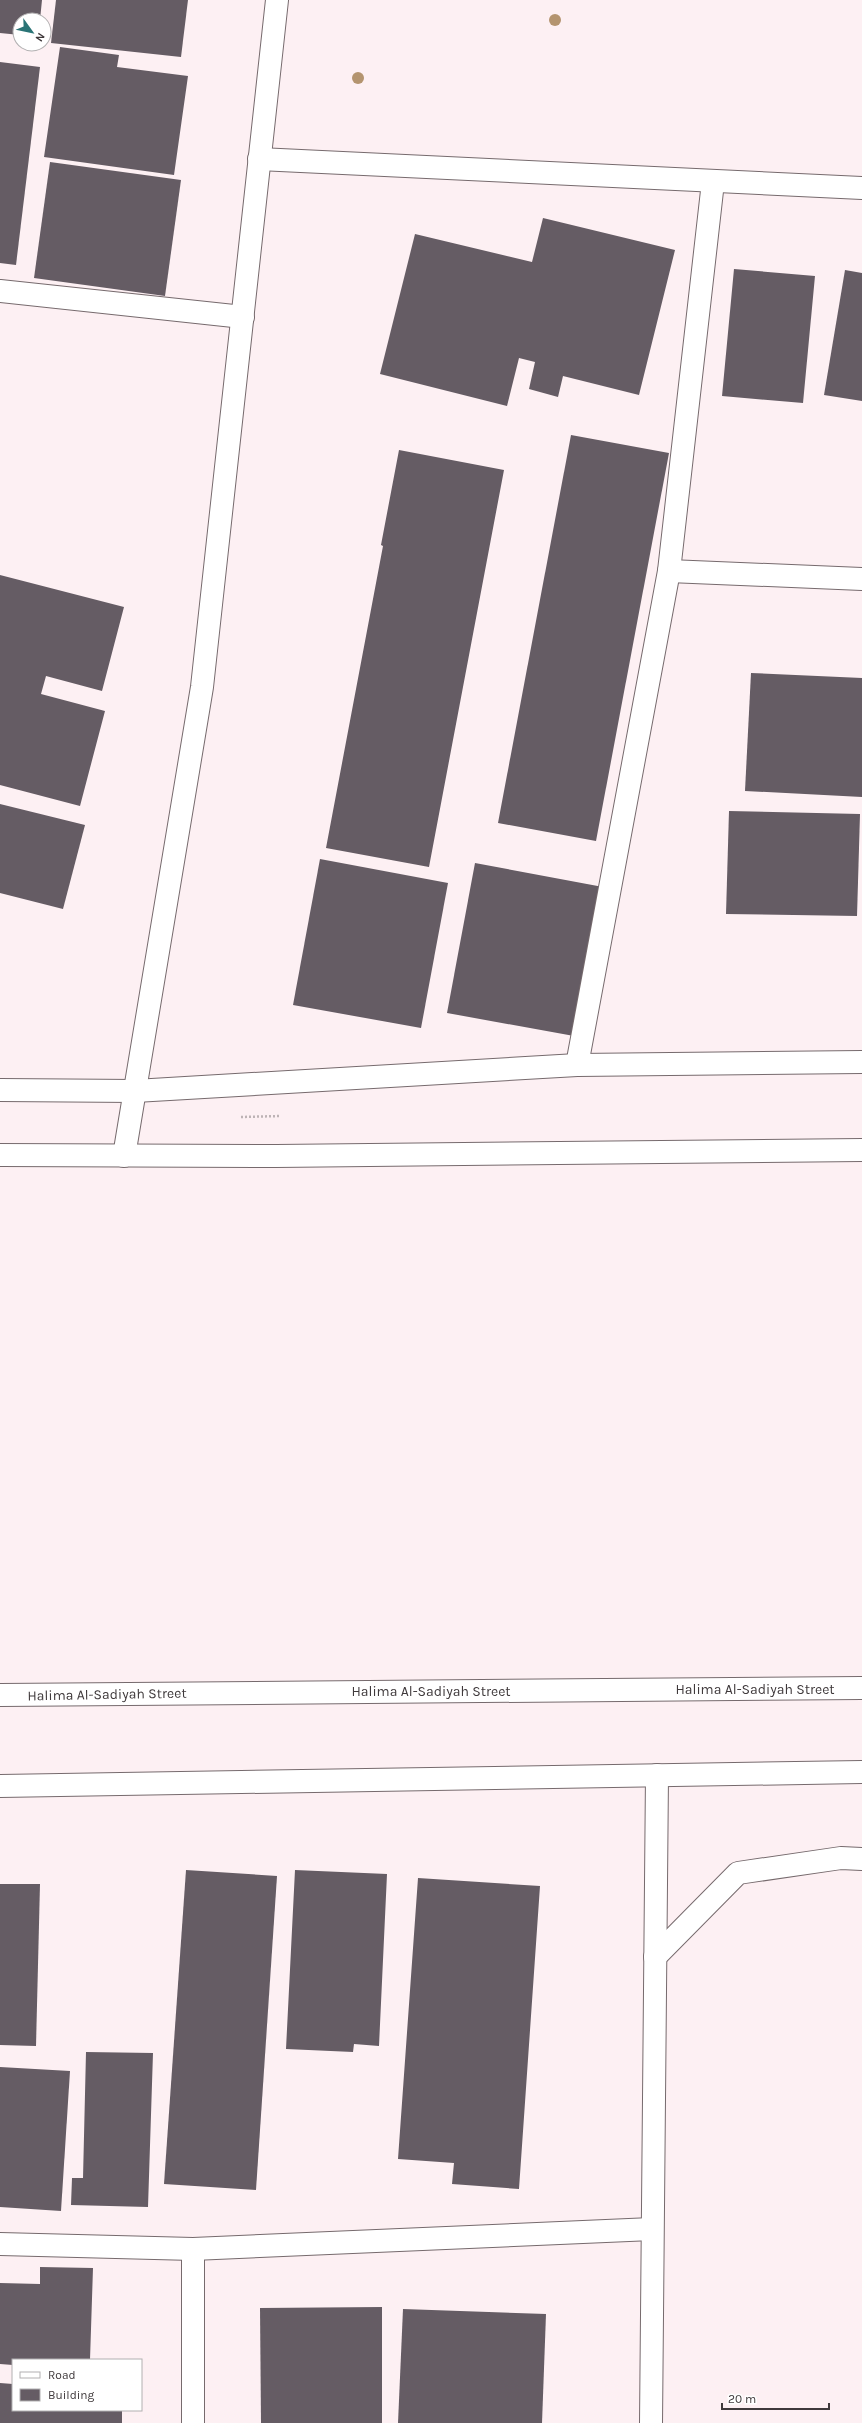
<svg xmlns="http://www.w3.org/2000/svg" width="862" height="2423" font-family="Karla,sans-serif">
	<rect width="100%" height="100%" fill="#fdf0f3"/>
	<g fill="#655c64">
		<polygon points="0,0 42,0 40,20 20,20 20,35 0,33"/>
		<polygon points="56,0 188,0 181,57 51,43"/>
		<polygon points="60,47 119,55 117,67 188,76 174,175 44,157"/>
		<polygon points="0,62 40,67 16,265 0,263"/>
		<polygon points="50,162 181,180 165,296 34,278"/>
		<polygon points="543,218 675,250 639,395 563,376 558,397 529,389 535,362 519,358 507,406 380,374 415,234 532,262"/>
		<polygon points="734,269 815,276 803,403 722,396"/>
		<polygon points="845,270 862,273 862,401 824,395"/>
		<polygon points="571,435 669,453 596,841 498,823"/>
		<polygon points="399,450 504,470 429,867 326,848 383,546 381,545"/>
		<polygon points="0,575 124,607 102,691 46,676 41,694 105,711 80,806 0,785"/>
		<polygon points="751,673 862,678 862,797 745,791"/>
		<polygon points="0,804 85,825 63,909 0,893"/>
		<polygon points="729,811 860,814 857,916 726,914"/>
		<polygon points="320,859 448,883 421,1028 293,1005"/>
		<polygon points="475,863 603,887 574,1036 447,1013"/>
		<polygon points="186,1870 277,1876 256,2190 164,2184"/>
		<polygon points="295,1870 387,1874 379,2046 354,2044 353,2052 286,2049"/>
		<polygon points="418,1878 540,1886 519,2189 452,2184 454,2163 398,2159"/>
		<polygon points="0,1884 40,1884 36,2046 0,2045"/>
		<polygon points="86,2052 153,2053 148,2207 71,2205 72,2178 83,2178"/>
		<polygon points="0,2067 70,2071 61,2211 0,2207"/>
		<polygon points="40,2267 93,2268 90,2360 13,2360 13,2365 0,2364 0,2283 40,2284"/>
		<polygon points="382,2307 382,2423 261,2423 260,2308"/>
		<polygon points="403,2309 546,2314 542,2423 398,2423"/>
		<polygon points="0,2383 13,2384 13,2410 122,2410 122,2423 0,2423"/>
	</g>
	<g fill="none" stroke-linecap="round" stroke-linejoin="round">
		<g stroke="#766a6d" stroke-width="24">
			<g id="minor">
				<polyline points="259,159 862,188"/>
				<polyline points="0,291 243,317"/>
				<polyline points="669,571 862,579"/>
				<polyline points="577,1065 669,571 713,182"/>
				<polyline points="0,1090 135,1091 577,1065 862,1062"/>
				<polyline points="0,1155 276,1156 862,1150"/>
				<polyline points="124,1156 202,687 277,0"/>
				<polyline points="0,1786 862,1772"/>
				<polyline points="655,1957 738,1873 841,1858 862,1859"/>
				<polyline points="0,2244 193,2249 652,2229"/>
				<polyline points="193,2249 193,2423"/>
				<polyline points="651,2423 657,1775"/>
			</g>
		</g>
		<g stroke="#766a6d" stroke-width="24">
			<polyline id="tertiary" points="0,1695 862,1688"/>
		</g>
		<polyline stroke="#bdb3b5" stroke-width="2.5" stroke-dasharray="2 2" stroke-linecap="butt" points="241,1117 281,1116"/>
		<use href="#minor" stroke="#fff" stroke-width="22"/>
		<use href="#tertiary" stroke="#fff" stroke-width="22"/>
	</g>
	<g fill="#b4946f">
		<circle cx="555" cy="20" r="6"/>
		<circle cx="358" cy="78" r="6"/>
	</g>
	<g text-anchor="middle" stroke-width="4" stroke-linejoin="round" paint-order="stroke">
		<g font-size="14" fill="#3f393b" stroke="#fff">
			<text x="755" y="1694">Halima Al-Sadiyah Street</text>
			<text x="431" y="1696">Halima Al-Sadiyah Street</text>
			<text transform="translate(107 1694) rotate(-1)" y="5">Halima Al-Sadiyah Street</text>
		</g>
	</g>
	<rect x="12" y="2359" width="130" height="52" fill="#ffffff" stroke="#b2b0b1"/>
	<rect x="20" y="2372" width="20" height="6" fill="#ffffff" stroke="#b2b0b1"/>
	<text x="48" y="2379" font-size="12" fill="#3f393b">Road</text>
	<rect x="20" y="2389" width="20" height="12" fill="#655c64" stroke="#b2b0b1"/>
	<text x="48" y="2399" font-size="12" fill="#3f393b">Building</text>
	<g transform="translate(32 32) rotate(123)"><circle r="19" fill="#ffffff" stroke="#b2b0b1"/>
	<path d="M0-3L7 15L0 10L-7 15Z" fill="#2a7476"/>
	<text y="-6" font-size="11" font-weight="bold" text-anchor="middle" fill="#3f393b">N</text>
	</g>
	<path d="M722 2403v6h107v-6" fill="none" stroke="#3f393b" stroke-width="2"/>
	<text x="728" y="2403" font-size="12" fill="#3f393b" stroke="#ffffff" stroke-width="3" paint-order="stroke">20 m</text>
</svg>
